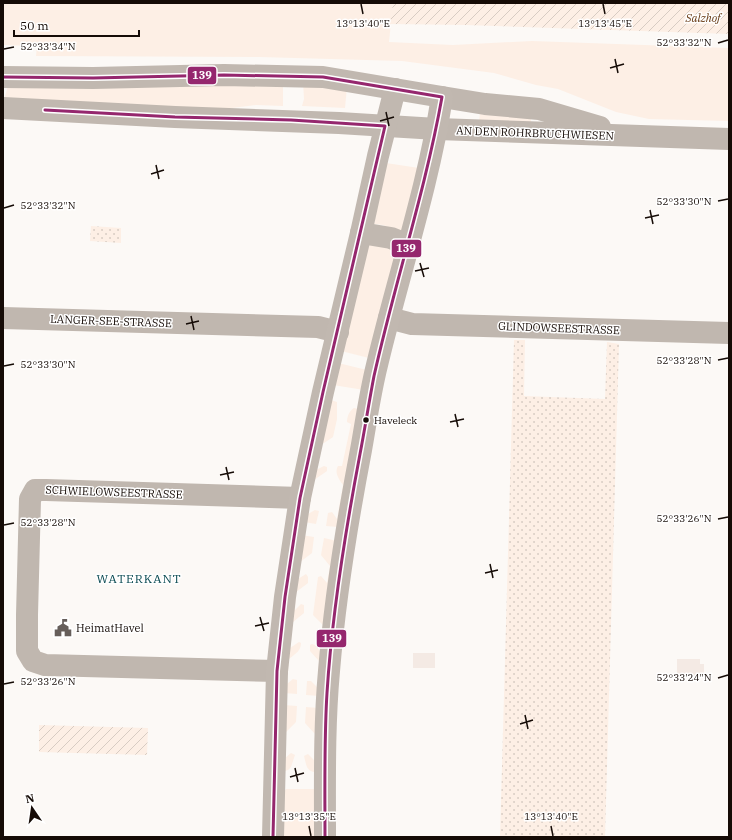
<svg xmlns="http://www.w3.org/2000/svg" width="732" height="840" font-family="'IBM Plex Serif',serif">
	<defs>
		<pattern id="park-dots" width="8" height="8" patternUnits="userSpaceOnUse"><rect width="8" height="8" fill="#fdefe5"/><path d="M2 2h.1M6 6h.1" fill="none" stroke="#d8ccc3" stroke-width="1.8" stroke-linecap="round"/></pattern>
		<pattern id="garden-furrows" width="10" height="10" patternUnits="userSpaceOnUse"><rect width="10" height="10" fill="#fdefe5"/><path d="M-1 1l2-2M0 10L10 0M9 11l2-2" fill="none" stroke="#d8ccc3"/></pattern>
	</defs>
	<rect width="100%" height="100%" fill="#fcf9f6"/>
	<g fill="#f4eae4">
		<rect x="413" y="653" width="22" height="15"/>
		<polygon points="677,659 700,659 700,664 704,664 704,676 677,676"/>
	</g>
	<g fill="#fdefe5">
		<polygon points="3,3 393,3 389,42 453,45 532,41 729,48 729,121 649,119 616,112 558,89 536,85 494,73 402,61 259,57 36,56 37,46 3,45"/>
		<polygon points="9,82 283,86 283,106 256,105 224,109 4,100"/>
		<polygon points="303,82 347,87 345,108 302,106 304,99"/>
		<polygon points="480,112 531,117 531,123 479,123"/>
		<polygon points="386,163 419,168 402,231 399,231 383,225 374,224"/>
		<polygon points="366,244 389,247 396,253 369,358 341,351"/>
		<polygon points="338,363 367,370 364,390 333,385"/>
		<polygon points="331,400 337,402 337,419 333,437 321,445 316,470 324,466 327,467 327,471 314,480 308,514 315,510 319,511 316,524 304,522"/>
		<path d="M354,408l5,1 -21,118 -12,-1 2,-13 4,-1 5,7 6,-34c-4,-6 -9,-12 -5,-19h4l9,-42 -4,-2c0,-5 2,-11 7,-14z"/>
		<path d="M301,535l13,2 -2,16 -12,9 -2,17 8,-5 2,3v6l-12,9 -1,18 6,-6 3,1v8l-11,9 -3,26 9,-6 2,1c0,8 -6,11 -12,16l-2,25 6,-5 4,1v14l-13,-1z"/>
		<polygon points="324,538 337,541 319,696 306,695 307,681 311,681 317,687 319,661 310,651 310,645 312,644 315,645 320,651 323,625 313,615 318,577 321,576 327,583 330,566 321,555"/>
		<polygon points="284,705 297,706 296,722 285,733 284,759 291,753 295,755 291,767 288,770 285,771"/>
		<path d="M306,707l13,1 -5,64c-8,-1 -8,-9 -10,-16l4,-2 6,6 1,-26 -10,-11z"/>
		<polygon points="286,789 316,789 317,837 281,837 281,795"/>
	</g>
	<g fill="url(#park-dots)">
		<polygon points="91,226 121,228 121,243 90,241"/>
		<polygon points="514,340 525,340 524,396 605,399 607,342 619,344 605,837 500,837"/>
	</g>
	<g fill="url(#garden-furrows)">
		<polygon points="393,3 729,3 729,34 465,25 390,24"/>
		<polygon points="39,725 148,728 147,755 39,752"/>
	</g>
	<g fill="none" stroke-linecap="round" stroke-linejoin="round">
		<g stroke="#c0b7af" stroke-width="22">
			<polyline points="442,97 485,104 539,109 600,127"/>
			<polyline points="437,129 729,139"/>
			<polyline points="3,318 318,327 338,332"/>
			<polyline points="389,318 412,324 729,333"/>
			<polyline points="277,671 45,665 33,661 27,651 27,615 30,499 35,490 46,490 300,498"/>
		</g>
		<g stroke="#c1b8b0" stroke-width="22">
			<path d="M3,77l90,1 131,-3 99,2 119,20c-14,91 -44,179 -65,268 -7,28 -11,57 -16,85 -14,73 -26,147 -32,221 -5,55 -4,111 -4,166"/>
			<polyline points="3,108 175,117 339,123 437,129"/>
			<polyline points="361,233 391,238 408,245"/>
			<polyline points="273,837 277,671 285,597 300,498 323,392 361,233 378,156 395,89"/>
		</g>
		<g stroke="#fff" stroke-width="6">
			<g id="bus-1">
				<path d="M3,77l90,1 131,-3 99,2 119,20c-17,95 -47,185 -68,279 -5,26 -9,52 -14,78 -15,79 -28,159 -33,239 -3,48 -2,96 -2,144"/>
				<polyline points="45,110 175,117 291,120 385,126 323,392 300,498 285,597 277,671 273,837"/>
			</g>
		</g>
		<use href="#bus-1" stroke="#95276e" stroke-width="3"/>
	</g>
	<path fill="none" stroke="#150b06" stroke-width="1.5" d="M361,4l2,10M603,4l2,10M718,43l10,-3M4,49l10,-2M615,59l3,14M610,68l14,-4M386,112l3,14M380,121l14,-4M156,165l3,14M151,174l13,-4M718,201l10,-2M4,208l10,-3M650,210l3,14M645,218l14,-3M420,263l4,14M415,271l14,-3M191,316l3,14M186,324l13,-3M718,360l10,-2M4,366l10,-2M455,414l3,13M450,422l14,-3M226,467l3,13M220,475l14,-3M718,519l10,-2M4,525l10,-2M490,564l3,14M485,573l13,-3M260,617l4,14M255,626l14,-3M718,678l10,-3M4,684l10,-2M525,715l3,14M520,724l13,-4M295,768l3,14M290,777l14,-4M309,826l2,10M551,826l2,10"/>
	<defs>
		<g id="civic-bare" transform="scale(1.38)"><path d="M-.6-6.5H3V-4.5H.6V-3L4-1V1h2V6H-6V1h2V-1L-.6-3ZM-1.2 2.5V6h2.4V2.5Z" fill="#665e5a" stroke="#fff" stroke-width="2.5" paint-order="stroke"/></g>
	</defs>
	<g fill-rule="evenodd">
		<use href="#civic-bare" x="63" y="628"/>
	</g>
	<circle fill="#150b06" stroke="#fff" stroke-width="1.5" cx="366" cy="420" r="3.5"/>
	<g text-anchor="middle" stroke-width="3" stroke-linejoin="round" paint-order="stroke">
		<g font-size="10" fill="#150b06" stroke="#fff" text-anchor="start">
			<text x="374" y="424">Haveleck</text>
		</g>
		<g font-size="11" font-style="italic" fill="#673913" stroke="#fff">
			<text x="703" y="22">Salzhof</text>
		</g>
		<g font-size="11" fill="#150b06" stroke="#fff">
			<text transform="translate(535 133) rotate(2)" y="4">AN DEN ROHRBRUCHWIESEN</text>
			<text transform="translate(111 321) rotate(2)" y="4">LANGER-SEE-STRASSE</text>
			<text transform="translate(559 328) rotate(2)" y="4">GLINDOWSEESTRASSE</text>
			<text transform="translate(114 492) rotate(2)" y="4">SCHWIELOWSEESTRASSE</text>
		</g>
		<g font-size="11" fill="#150b06" stroke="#fff" text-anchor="start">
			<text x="76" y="632">HeimatHavel</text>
		</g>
		<g font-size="12" letter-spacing="1" fill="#094951" stroke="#fff">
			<text x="139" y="583">WATERKANT</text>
		</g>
	</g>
	<g font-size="10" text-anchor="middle" fill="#150b06" stroke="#fff" stroke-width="3" stroke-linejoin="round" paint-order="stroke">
		<text x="363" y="27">13°13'40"E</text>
		<text x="605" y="27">13°13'45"E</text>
		<text x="684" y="46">52°33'32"N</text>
		<text x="48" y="50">52°33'34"N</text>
		<text x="684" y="205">52°33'30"N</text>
		<text x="48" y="209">52°33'32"N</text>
		<text x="684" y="364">52°33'28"N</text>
		<text x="48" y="368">52°33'30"N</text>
		<text x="684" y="522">52°33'26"N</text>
		<text x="48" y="526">52°33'28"N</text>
		<text x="684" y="681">52°33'24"N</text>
		<text x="48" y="685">52°33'26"N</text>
		<text x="309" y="820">13°13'35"E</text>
		<text x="551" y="820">13°13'40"E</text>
	</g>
	<g stroke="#fff" stroke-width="1.5">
		<rect x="187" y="66" width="30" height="19" rx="4" fill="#95276e"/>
		<rect x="391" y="239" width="31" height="19" rx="4" fill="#95276e"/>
		<rect x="316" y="629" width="31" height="19" rx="4" fill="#95276e"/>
	</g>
	<g font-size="11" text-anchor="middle" font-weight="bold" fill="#fff">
		<text x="202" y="79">139</text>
		<text x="406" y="252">139</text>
		<text x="332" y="642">139</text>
	</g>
	<rect width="732" height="840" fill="none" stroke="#150b06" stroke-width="8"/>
	<g transform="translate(32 808) rotate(347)" stroke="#ffffff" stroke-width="3" paint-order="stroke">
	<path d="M0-3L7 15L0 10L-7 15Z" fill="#150b06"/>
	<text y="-6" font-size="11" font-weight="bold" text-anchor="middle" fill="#150b06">N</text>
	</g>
	<path d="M14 30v6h125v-6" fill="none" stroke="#150b06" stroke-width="2"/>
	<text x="20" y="30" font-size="12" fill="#150b06" stroke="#ffffff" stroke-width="3" paint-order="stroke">50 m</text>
</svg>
